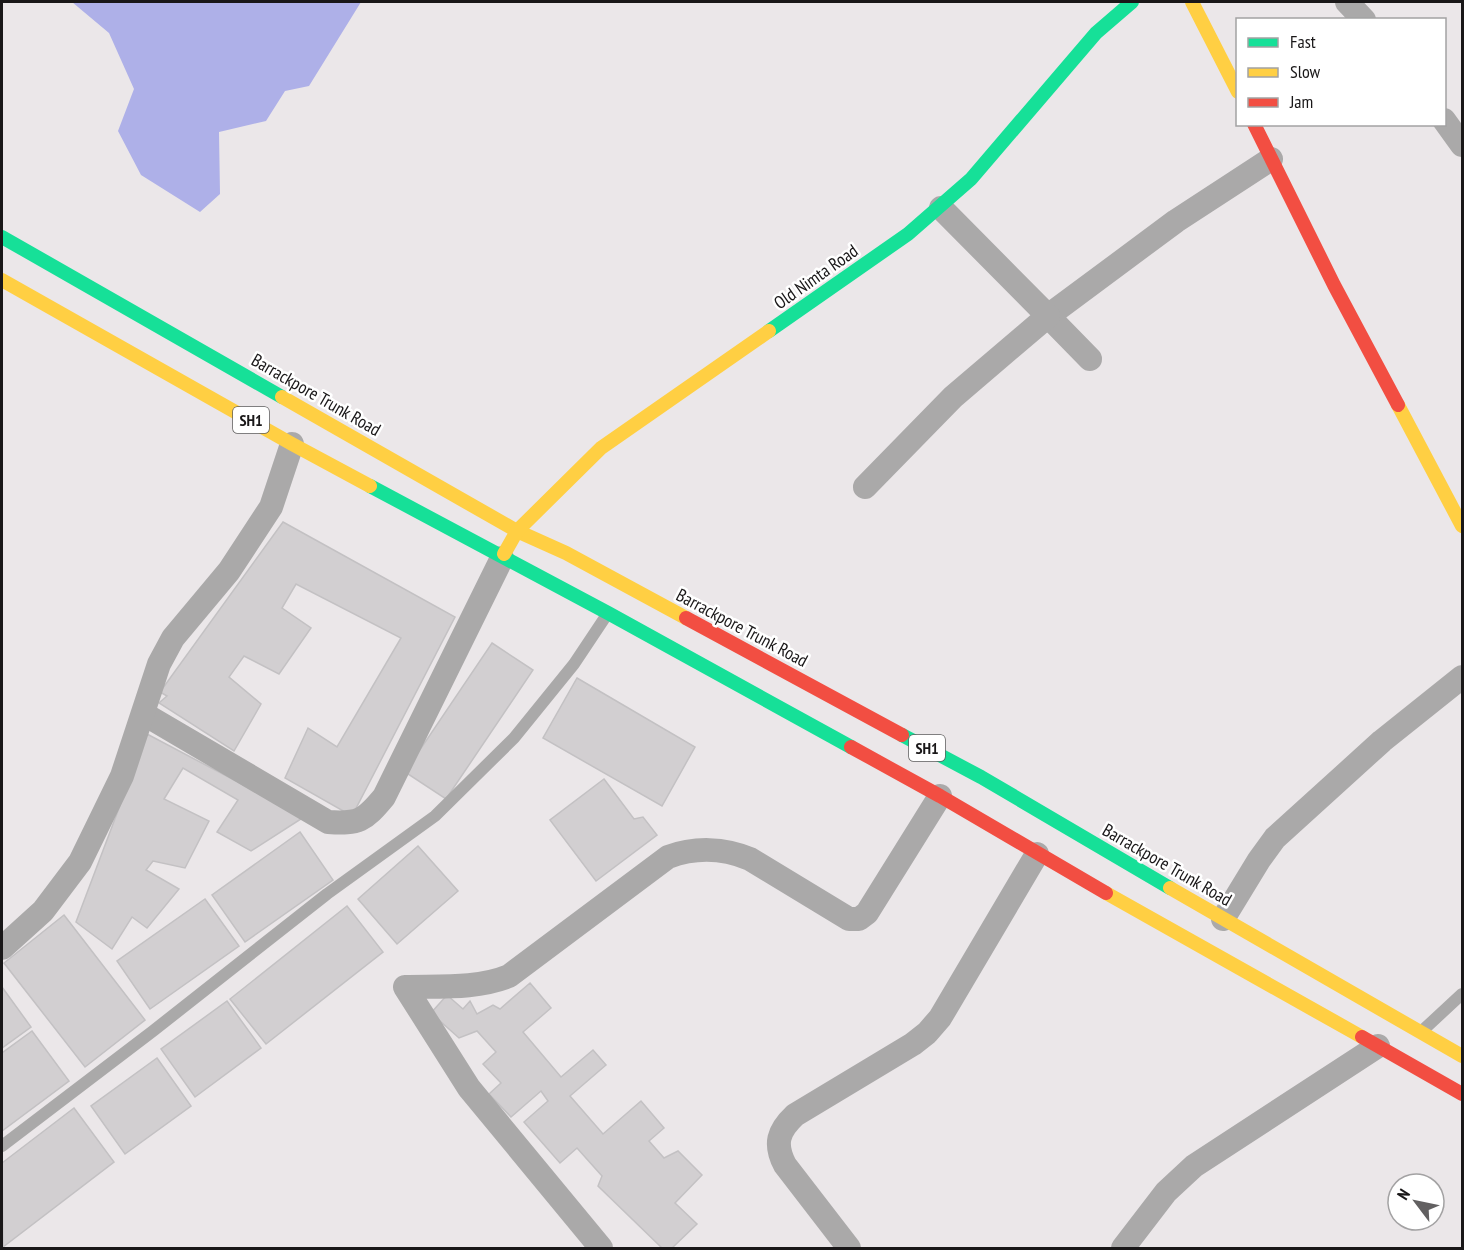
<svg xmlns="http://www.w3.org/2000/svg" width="1464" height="1250" font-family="'PT Sans Narrow',sans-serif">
	<rect width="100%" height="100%" fill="#ebe7e9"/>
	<polygon fill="#aeb0e8" points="72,2 361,2 309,86 285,91 266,121 219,132 220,194 200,212 141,175 118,131 134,89 109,33"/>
	<g fill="#d2cfd1" stroke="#c3c1c3" stroke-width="1.5">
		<polygon points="283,522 455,617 352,816 285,778 308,728 337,747 401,638 296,584 282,608 311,628 279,674 244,656 229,677 261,704 234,751 159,703 167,696 160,692"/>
		<polygon points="492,643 533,670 446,799 405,772"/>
		<polygon points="577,678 695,747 662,806 543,738"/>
		<polygon points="147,734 304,817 251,851 217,832 238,800 183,768 164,799 209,821 185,868 153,861 146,870 179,889 147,928 132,917 112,949 76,922"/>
		<polygon points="604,779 634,819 643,817 657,835 596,881 550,820"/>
		<polygon points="300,832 333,880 245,942 212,895"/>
		<polygon points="418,846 458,891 397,944 358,899"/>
		<polygon points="205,899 239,946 150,1009 117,961"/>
		<polygon points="347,906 383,952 266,1044 230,999"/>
		<polygon points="64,915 145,1020 85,1067 4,963"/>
		<polygon points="530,983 551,1008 523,1032 561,1077 593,1050 606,1065 570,1096 603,1134 641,1101 664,1128 649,1141 664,1158 678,1151 702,1175 675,1203 697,1224 672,1248 662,1248 598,1186 602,1176 577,1148 560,1163 524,1122 548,1101 541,1091 511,1117 489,1094 501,1083 483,1064 496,1052 477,1031 459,1038 431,1013 447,995 463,1009 470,1001 477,1014 493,1005 500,1009"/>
		<polygon points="2,987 31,1027 2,1048"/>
		<polygon points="227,1001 261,1048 195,1097 161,1049"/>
		<polygon points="32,1031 69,1081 2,1131 2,1053"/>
		<polygon points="157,1058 191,1106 125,1154 91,1106"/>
		<polygon points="74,1108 114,1162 3,1247 2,1163"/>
	</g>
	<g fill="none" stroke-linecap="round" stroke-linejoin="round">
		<g stroke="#aaa9a9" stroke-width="12">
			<polyline points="1422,1031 1462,994"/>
			<polyline points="2,1146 153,1031 327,894 435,816 514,738 574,664 608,613"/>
		</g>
		<g stroke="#aaa9a9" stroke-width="24">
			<polyline points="1347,2 1364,20"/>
			<polyline points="1444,120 1462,145"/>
			<polyline points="1090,359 1048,316 1176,221 1271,159"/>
			<polyline points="865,487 953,397 1048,316 941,208"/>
			<path d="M144,714l184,108c31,2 36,-1 56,-25l118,-239"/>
			<polyline points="1223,919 1259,860 1275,838 1382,741 1462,677"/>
			<polyline points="2,948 43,911 80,862 122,776 159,664 173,638 229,571 271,507 292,444"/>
			<path d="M601,1248l-132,-160 -64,-101c35,-1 72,2 104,-11l159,-119c27,-10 56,-9 82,2l99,60h10l8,-6 73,-117"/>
			<path d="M849,1248l-64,-83c-11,-21 -7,-34 10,-50l118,-71 14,-11 13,-15 97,-164"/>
			<polyline points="1123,1248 1166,1192 1194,1166 1378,1046"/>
		</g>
		<g stroke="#16e098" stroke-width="14">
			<polyline points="2,237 282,397"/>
			<polyline points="769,331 908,234 971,179 1096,33 1132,2"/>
			<polyline points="370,486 608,613 851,747"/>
			<polyline points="902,735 981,777 1170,888"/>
		</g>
		<g stroke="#ffcf43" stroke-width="14">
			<polyline points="1192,2 1238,92"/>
			<polyline points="2,280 292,444 370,486"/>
			<polyline points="282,397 517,531 566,553 686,618"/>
			<polyline points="1398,405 1462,526"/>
			<polyline points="504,554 517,531 601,448 769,331"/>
			<polyline points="1170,888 1462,1056"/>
			<polyline points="1106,893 1362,1037"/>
		</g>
		<g stroke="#f24e42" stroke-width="14">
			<polyline points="1254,124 1334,285 1398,405"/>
			<polyline points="686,618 902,735"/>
			<polyline points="851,747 940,796 1106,893"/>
			<polyline points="1362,1037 1462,1094"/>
		</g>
	</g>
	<g text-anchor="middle" stroke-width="5" stroke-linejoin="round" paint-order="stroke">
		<g fill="#fff" stroke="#5e5d5d" stroke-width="1.5">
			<rect x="233" y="407" width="36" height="26" rx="4.5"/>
			<rect x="909" y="735" width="36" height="26" rx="4.5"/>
		</g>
		<g font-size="16" font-weight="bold" fill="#191718">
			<text x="251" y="426">SH1</text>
			<text x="927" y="754">SH1</text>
		</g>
		<g font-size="18" fill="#191718" stroke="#fff">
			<text transform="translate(816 277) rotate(-35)" y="6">Old Nimta Road</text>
			<text transform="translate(316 395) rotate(30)" y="6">Barrackpore Trunk Road</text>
			<text transform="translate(742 628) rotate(28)" y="6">Barrackpore Trunk Road</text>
			<text transform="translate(1167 865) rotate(30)" y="6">Barrackpore Trunk Road</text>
		</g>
	</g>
	<rect width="1464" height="1250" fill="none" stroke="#191718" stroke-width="6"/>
	<rect x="1236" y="18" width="210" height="108" fill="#ffffff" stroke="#a3a2a3" stroke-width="1.5"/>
	<rect x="1248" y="38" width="30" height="9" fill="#16e098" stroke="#a3a2a3" stroke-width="1.5"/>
	<text x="1290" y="48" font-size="18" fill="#191718">Fast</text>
	<rect x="1248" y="68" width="30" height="9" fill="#ffcf43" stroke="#a3a2a3" stroke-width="1.5"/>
	<text x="1290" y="78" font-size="18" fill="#191718">Slow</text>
	<rect x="1248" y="98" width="30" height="9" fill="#f24e42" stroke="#a3a2a3" stroke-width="1.5"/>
	<text x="1290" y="108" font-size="18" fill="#191718">Jam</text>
	<g transform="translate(1416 1202) rotate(302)"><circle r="28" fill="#ffffff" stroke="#a3a2a3" stroke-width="1.5"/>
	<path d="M0-4.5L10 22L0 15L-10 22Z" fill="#626061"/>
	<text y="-9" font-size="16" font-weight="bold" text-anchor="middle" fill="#191718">N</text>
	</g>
</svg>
